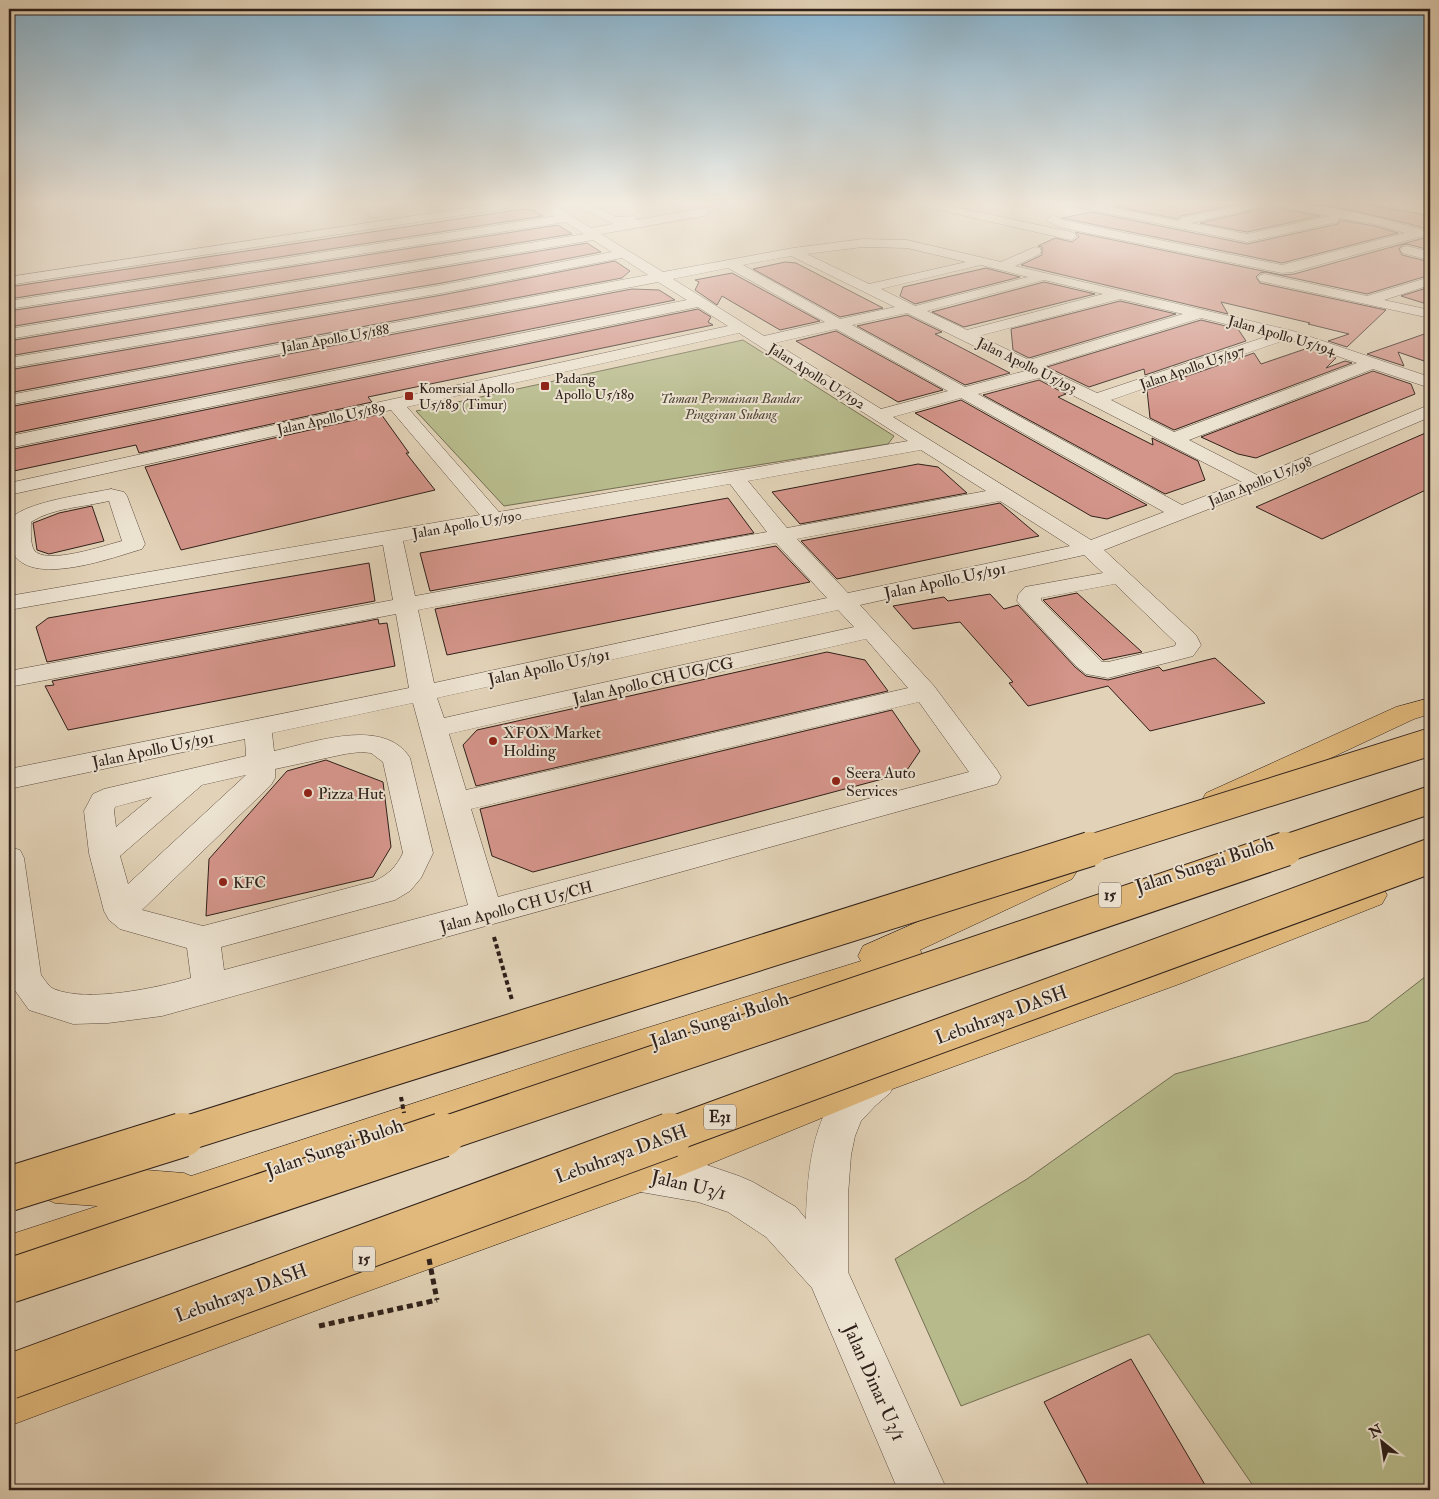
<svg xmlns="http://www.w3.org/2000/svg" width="1439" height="1499" font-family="'IM FELL Double Pica',serif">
	<rect width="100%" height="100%" fill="#e2d2b7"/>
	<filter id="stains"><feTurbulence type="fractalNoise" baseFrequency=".004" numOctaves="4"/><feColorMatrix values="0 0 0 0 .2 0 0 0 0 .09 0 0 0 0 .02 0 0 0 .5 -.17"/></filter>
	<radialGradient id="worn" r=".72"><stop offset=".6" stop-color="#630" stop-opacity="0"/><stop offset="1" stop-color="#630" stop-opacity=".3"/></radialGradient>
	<g fill="#b7bb8c" stroke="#736e53">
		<polygon points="743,340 894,436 888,444 504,506 416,411"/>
		<polygon points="1430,973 1430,1490 1256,1490 1149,1334 961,1406 895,1259 1027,1179 1175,1074 1368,1021"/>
	</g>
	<g fill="#d39489" stroke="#2f201a">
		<polygon points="1130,204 1238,204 1181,216 1178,219 1117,207"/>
		<polygon points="1269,204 1273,204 1281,209 1320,216 1247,232 1200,223 1265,208"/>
		<polygon points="1315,204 1367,204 1430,216 1430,250 1407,244 1402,245 1399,249 1402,255 1430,262 1430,275 1367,294 1265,272 1260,273 1256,277 1260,283 1386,310 1347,347 1328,341 1349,334 1308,324 1310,323 1221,302 1228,314 1021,265 1042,255 1042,247 1038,246 1055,238 1072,242 1079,237 1075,232 1282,275 1294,274 1424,238 1427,234 1424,228 1406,223 1350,210"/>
		<polygon points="523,209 533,210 543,216 9,299 9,287"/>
		<polygon points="1092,212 1247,244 1338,224 1340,220 1375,226 1398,233 1282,263 1062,218"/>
		<polygon points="558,225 572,234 9,327 9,311"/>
		<polygon points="587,243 601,252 442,283 9,356 9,341"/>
		<polygon points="615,261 630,271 622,278 9,393 9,370 442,295"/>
		<polygon points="785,262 796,263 883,308 840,317 753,269"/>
		<polygon points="986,268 1020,277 915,304 900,296 903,287"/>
		<polygon points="732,273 820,321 780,330 722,296 717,305 695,290 699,282 695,280"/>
		<polygon points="1044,282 1095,294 964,327 932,312"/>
		<polygon points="1430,287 1430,305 1401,296"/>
		<polygon points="632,289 659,290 675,300 9,434 9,407"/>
		<polygon points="1120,301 1176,314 1029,358 1013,350 1011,329"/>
		<polygon points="698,309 711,317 708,322 713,325 368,397 372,402 139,453 136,445 9,472 9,450"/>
		<polygon points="907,315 942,332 935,334 1010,373 965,385 857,326"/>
		<polygon points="1201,320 1238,329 1246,341 1145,375 1144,369 1089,387 1047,367"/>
		<polygon points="836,331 943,390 898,402 796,341"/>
		<polygon points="1430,332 1430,363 1398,352 1404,366 1367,354"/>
		<polygon points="1308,348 1336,358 1326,368 1345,361 1352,363 1174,430 1150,418 1147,390 1254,353 1261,364"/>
		<polygon points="1373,371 1411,384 1415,394 1256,458 1238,454 1201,437"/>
		<polygon points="1039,380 1066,394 1058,397 1153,445 1152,438 1198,461 1205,480 1165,494 983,395"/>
		<polygon points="961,400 1147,505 1107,519 1091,516 915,413"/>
		<polygon points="381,414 409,453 406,453 435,490 181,550 145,467"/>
		<polygon points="1430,431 1430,488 1322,539 1256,507"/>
		<polygon points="918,464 938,467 967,493 800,524 772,492"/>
		<polygon points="728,498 754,533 430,591 420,553"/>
		<polygon points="1000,503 1039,536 837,579 801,541"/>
		<polygon points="92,506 104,541 49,554 37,550 33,523 59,513"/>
		<polygon points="776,546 810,582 447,655 435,609"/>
		<polygon points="369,563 375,601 47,662 36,627 48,618"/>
		<polygon points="1077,593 1142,652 1103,660 1043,600"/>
		<polygon points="990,594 1004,609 1018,605 1075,667 1086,676 1108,680 1159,667 1163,671 1215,658 1265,703 1150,731 1108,686 1028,706 1009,683 1013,682 960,622 913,629 893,606 944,597 948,601"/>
		<polygon points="378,619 379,624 387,623 395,666 68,730 45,686 54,685 52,681"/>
		<polygon points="827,652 865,660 888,691 476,786 463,745 477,730"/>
		<polygon points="892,710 920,751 905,773 533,872 492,856 480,809"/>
		<polygon points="326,760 383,782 391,847 373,877 206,916 209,859 287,771"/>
		<polygon points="1131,1359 1208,1490 1091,1490 1044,1402"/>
	</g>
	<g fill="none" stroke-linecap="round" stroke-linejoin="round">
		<g stroke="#5c4c41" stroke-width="1">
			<g id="minor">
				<polygon points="357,204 370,204 381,214 379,217 371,217"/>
				<polygon points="493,204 521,204 515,207 9,285 9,277"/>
				<path d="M539,204h14l38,24 22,-4 -29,-15 -2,-2 2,-2h8l24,12 19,-1 1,4 68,-12 4,2 2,2 -6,4 -103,18 62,38 130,-24 70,-9 44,1 94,22 34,-15 5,1 1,3 -1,3 -25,12 278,65 137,46v11l-57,-19 -184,71 70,36 165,-69 6,-1v11l-165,70 -161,63 92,85 5,10 -8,11 -85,22 -22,-4 -10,-8 -55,-60 -4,-5 1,-6 7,-8 78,-14 -19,-18 -224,50 74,81 63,84 4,7 -4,7 -835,232 -54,7 -35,1 -44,-14 -20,-28v-135l11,3 4,8 17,117c4,5 8,12 13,14 33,14 103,-1 137,-11l-4,-30 -67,-19 -11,-9 -5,-9 -15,-58 -5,-42 9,-17 11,-5 142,-33 -1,-17 -236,50v-20l400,-81 -13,-74 -387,73v-16l384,-71 -10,-55 -374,65v-14l471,-81 -89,-105 -382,85v-12l719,-157 -30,-19 -689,141v-12l678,-136 -29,-18 -649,123v-10l639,-120 -26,-17 -180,35 -433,75v-10l433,-73 170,-33 -19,-12 -584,99v-10l575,-95 -19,-12 -556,87v-8l547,-85zM863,247l44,1 59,14 -97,22 -62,-30zM791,256l104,51 -55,12 -97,-54zM981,265l47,12 -113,29 -34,-17zM728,268l97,54 -61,14 -91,-57zM1044,280l59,14 -136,36 -40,-19zM1120,299l63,15 -154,46 -50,-24zM907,313l118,58 -60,16 -113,-62zM1201,318l70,17 -174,58 -55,-26zM836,329l112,62 -67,18 -106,-66zM739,333l169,108 -409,71 -92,-105zM1288,339l69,24 -183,69 -63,-32zM1039,378l203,104 -60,23 -204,-111zM961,398l203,114 -73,28 -198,-123zM921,450l65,41 -199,37 -39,-47zM730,484l37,48 -352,64 -12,-55zM1000,501l70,45 -222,47 -51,-54zM776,543l51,55 -393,85 -16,-73zM1115,584l61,59 -1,3 -67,16h-6l-61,-62v-2zM838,610l16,17 -410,91 -7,-20zM866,639l42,49 -442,102 -17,-56zM919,702l50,70 -471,125 -27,-88zM413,703l55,202 -244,65 -3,-23 174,-47 15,-9 11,-13 12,-25 -23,-95c-26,-42 -98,-15 -136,-7l-2,-18zM361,752l10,1 12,9 20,91c-7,14 -14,21 -28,28l-172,45 -61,-16 129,-125 4,-7v-9l70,-15zM246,775l-118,109 -8,-28 82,-71zM152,797l-36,30 -2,-16 1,-4z"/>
				<polygon points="920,204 941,204 1071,232 1077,236 1071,240 926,207"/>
				<path d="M1072,204h23l84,17 2,-3 65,-14h21l-2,2 -74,17 56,11 83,-18 -49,-9 -6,-3c50,-2 101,13 148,26l2,3 -2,3 -130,36 -11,1 -223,-46 -13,-7 7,-5 9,5 220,45 123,-32 -30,-9 -36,-6 -1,4 -91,20 -169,-35z"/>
				<polygon points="1407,246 1430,252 1430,260 1402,253 1401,250 1402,247"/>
				<polygon points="1265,274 1367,296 1430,277 1430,285 1384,300 1430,310 1430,318 1260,281 1258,278 1260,275"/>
				<path d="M111,489l13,3 3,4 18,48 -3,5c-28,8 -113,40 -130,2 -4,-9 -2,-22 -2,-31 12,-18 78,-26 101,-31zM109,501l13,40c-16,4 -77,25 -88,9 -4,-7 -3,-20 -3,-28 21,-14 53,-15 78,-21z"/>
				<path d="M877,1064l13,5 6,12 -6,12 -15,13 -14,15 -6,15 -4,19 -3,40v77l99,218h-49l-86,-202 -46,-51 -38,-25 -30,-10 -57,-10 -14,-5 -6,-14 6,-14 14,-5 57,8 41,14 14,6 43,25 10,12c2,-58 8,-131 71,-155z"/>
			</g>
		</g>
		<g stroke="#2f201a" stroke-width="1">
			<g id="highway">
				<polygon points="1430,698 1430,714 1414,719 1226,807 1216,810 1206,807 1202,800 1206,793 1396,707"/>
				<polygon points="1061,859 1072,863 1077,871 1072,879 920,950 926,960 921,970 570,1085 9,1277 9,1235 98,1206 55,1203 41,1197 35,1183 41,1169 55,1163 184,1173 191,1176 570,1052 861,961 858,956 863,946"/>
				<polygon points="1371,883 1382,886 1387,895 1382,904 1182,983 895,1088 641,1192 352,1297 9,1426 9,1380 352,1255 641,1154 884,1058 1158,963"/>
			</g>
		</g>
		<polyline stroke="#2f201a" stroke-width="4" stroke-dasharray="4.5 3" stroke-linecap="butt" points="494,937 512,1000"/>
		<polyline stroke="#2f201a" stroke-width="5" stroke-dasharray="6 4" stroke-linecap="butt" points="319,1326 437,1300"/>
		<use href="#minor" fill="#ece2d0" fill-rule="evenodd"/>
		<use href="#highway" fill="#e1b97c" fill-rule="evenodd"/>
		<g stroke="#2f201a" stroke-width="29" stroke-linecap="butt">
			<g id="highway-bridge-far2">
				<polyline points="1086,850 1430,742"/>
				<polyline points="1281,850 1430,800"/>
			</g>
		</g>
		<g stroke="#2f201a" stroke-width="36" stroke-linecap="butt">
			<g id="highway-bridge-far1">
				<polyline points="178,1136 1090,849"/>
				<polyline points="438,1136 1285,849"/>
				<polyline points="667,1136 1430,856"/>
			</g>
		</g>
		<g stroke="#2f201a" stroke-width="46" stroke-linecap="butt">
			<g id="highway-bridge">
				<polyline points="9,1189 182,1135"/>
				<polyline points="9,1281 442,1135"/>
				<polyline points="9,1377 670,1135"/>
			</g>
		</g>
		<polyline stroke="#2f201a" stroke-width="4" stroke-dasharray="4.5 3" stroke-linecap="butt" points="401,1097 404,1113"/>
		<polyline stroke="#2f201a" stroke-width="5" stroke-dasharray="6 4" stroke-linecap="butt" points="429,1259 437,1300"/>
		<use href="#highway-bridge-far2" stroke="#e1b97c" stroke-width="27"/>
		<use href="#highway-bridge-far1" stroke="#e1b97c" stroke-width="34"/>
		<use href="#highway-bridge" stroke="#e1b97c" stroke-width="44"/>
	</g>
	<linearGradient id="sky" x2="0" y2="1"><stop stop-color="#87b5d2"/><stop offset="0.49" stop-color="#f2ebdf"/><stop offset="1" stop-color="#f2ebdf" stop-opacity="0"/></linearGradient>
	<rect width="1439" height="414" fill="url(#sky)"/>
	<g fill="#8f2418" stroke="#ece2d0" stroke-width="2">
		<rect x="540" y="381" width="10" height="10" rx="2.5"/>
		<rect x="404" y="391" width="10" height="10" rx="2.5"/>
		<circle cx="493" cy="741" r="5"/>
		<circle cx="836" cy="781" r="5"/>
		<circle cx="308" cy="793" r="5"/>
		<circle cx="223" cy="882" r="5"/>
	</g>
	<g text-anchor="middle" stroke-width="4" stroke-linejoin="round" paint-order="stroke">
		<g font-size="14" fill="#2f201a" stroke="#ece2d0">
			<text transform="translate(1282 335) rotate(16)" y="5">Jalan Apollo U5/194</text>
			<text transform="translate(335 338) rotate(-10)" y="5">Jalan Apollo U5/188</text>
			<text transform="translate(1027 365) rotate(26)" y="5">Jalan Apollo U5/193</text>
			<text transform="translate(1192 367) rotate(-19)" y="5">Jalan Apollo U5/197</text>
			<text transform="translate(817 376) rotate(32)" y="5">Jalan Apollo U5/192</text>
			<text transform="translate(331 418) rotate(-12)" y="5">Jalan Apollo U5/189</text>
			<text transform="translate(1260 481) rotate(-22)" y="5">Jalan Apollo U5/198</text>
			<text transform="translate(467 524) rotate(-10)" y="5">Jalan Apollo U5/190</text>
		</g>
		<g font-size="14" fill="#2f201a" stroke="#ece2d0" text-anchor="start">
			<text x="555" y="383">Padang<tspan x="555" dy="16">Apollo U5/189</tspan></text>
			<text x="419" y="393">Komersial Apollo<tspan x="419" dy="16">U5/189 (Timur)</tspan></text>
		</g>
		<g font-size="14" font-style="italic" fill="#514736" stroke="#ece2d0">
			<text x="731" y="403">Taman Permainan Bandar<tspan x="731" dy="16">Pinggiran Subang</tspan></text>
		</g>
		<g fill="#ece2d0" stroke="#685a51" stroke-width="1">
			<rect x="1099" y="882.5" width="22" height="25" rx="4"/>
			<rect x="704" y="1104.5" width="32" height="25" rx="4"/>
			<rect x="353" y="1246.5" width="22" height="25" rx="4"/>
		</g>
		<g font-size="15" font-weight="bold" fill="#2f201a">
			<text x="1110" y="900">15</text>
			<text x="720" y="1122">E31</text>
			<text x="364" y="1264">15</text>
		</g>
		<g font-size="16" fill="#2f201a" stroke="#ece2d0">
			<text transform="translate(945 580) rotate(-12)" y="6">Jalan Apollo U5/191</text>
			<text transform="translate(549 666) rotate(-12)" y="6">Jalan Apollo U5/191</text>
			<text transform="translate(653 680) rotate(-13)" y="6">Jalan Apollo CH UG/CG</text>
			<text transform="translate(153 749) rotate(-12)" y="6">Jalan Apollo U5/191</text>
			<text transform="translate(516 906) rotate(-15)" y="6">Jalan Apollo CH U5/CH</text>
		</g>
		<g font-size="16" fill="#2f201a" stroke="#ece2d0" text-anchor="start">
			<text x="503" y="738">XFOX Market<tspan x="503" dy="18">Holding</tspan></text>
			<text x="846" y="778">Seera Auto<tspan x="846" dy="18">Services</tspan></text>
			<text x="318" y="799">Pizza Hut</text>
			<text x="233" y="888">KFC</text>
		</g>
		<g font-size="19" fill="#2f201a" stroke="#ece2d0">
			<text transform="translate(1204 864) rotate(-18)" y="7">Jalan Sungai Buloh</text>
			<text transform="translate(1001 1014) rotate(-20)" y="7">Lebuhraya DASH</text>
			<text transform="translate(719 1019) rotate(-18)" y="7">Jalan Sungai Buloh</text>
			<text transform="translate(334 1147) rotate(-19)" y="7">Jalan Sungai Buloh</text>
			<text transform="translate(621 1153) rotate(-20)" y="7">Lebuhraya DASH</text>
			<text transform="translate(689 1184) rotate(13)" y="7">Jalan U3/1</text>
			<text transform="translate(241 1292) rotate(-20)" y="7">Lebuhraya DASH</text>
			<text transform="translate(875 1382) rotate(66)" y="7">Jalan Dinar U3/1</text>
		</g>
	</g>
	<rect width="1439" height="1499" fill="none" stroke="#e2d2b7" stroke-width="30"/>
	<rect x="10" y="10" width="1419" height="1479" fill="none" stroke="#2f201a" stroke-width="2.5"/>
	<rect x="15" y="15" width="1409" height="1469" fill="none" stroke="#2f201a"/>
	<g transform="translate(1382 1442) rotate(330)" stroke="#ece2d0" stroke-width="4" paint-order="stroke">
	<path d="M0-4L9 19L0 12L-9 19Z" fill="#2f201a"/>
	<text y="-8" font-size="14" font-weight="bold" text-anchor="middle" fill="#2f201a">N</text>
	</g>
	<rect width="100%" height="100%" filter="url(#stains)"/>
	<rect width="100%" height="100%" fill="url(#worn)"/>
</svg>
